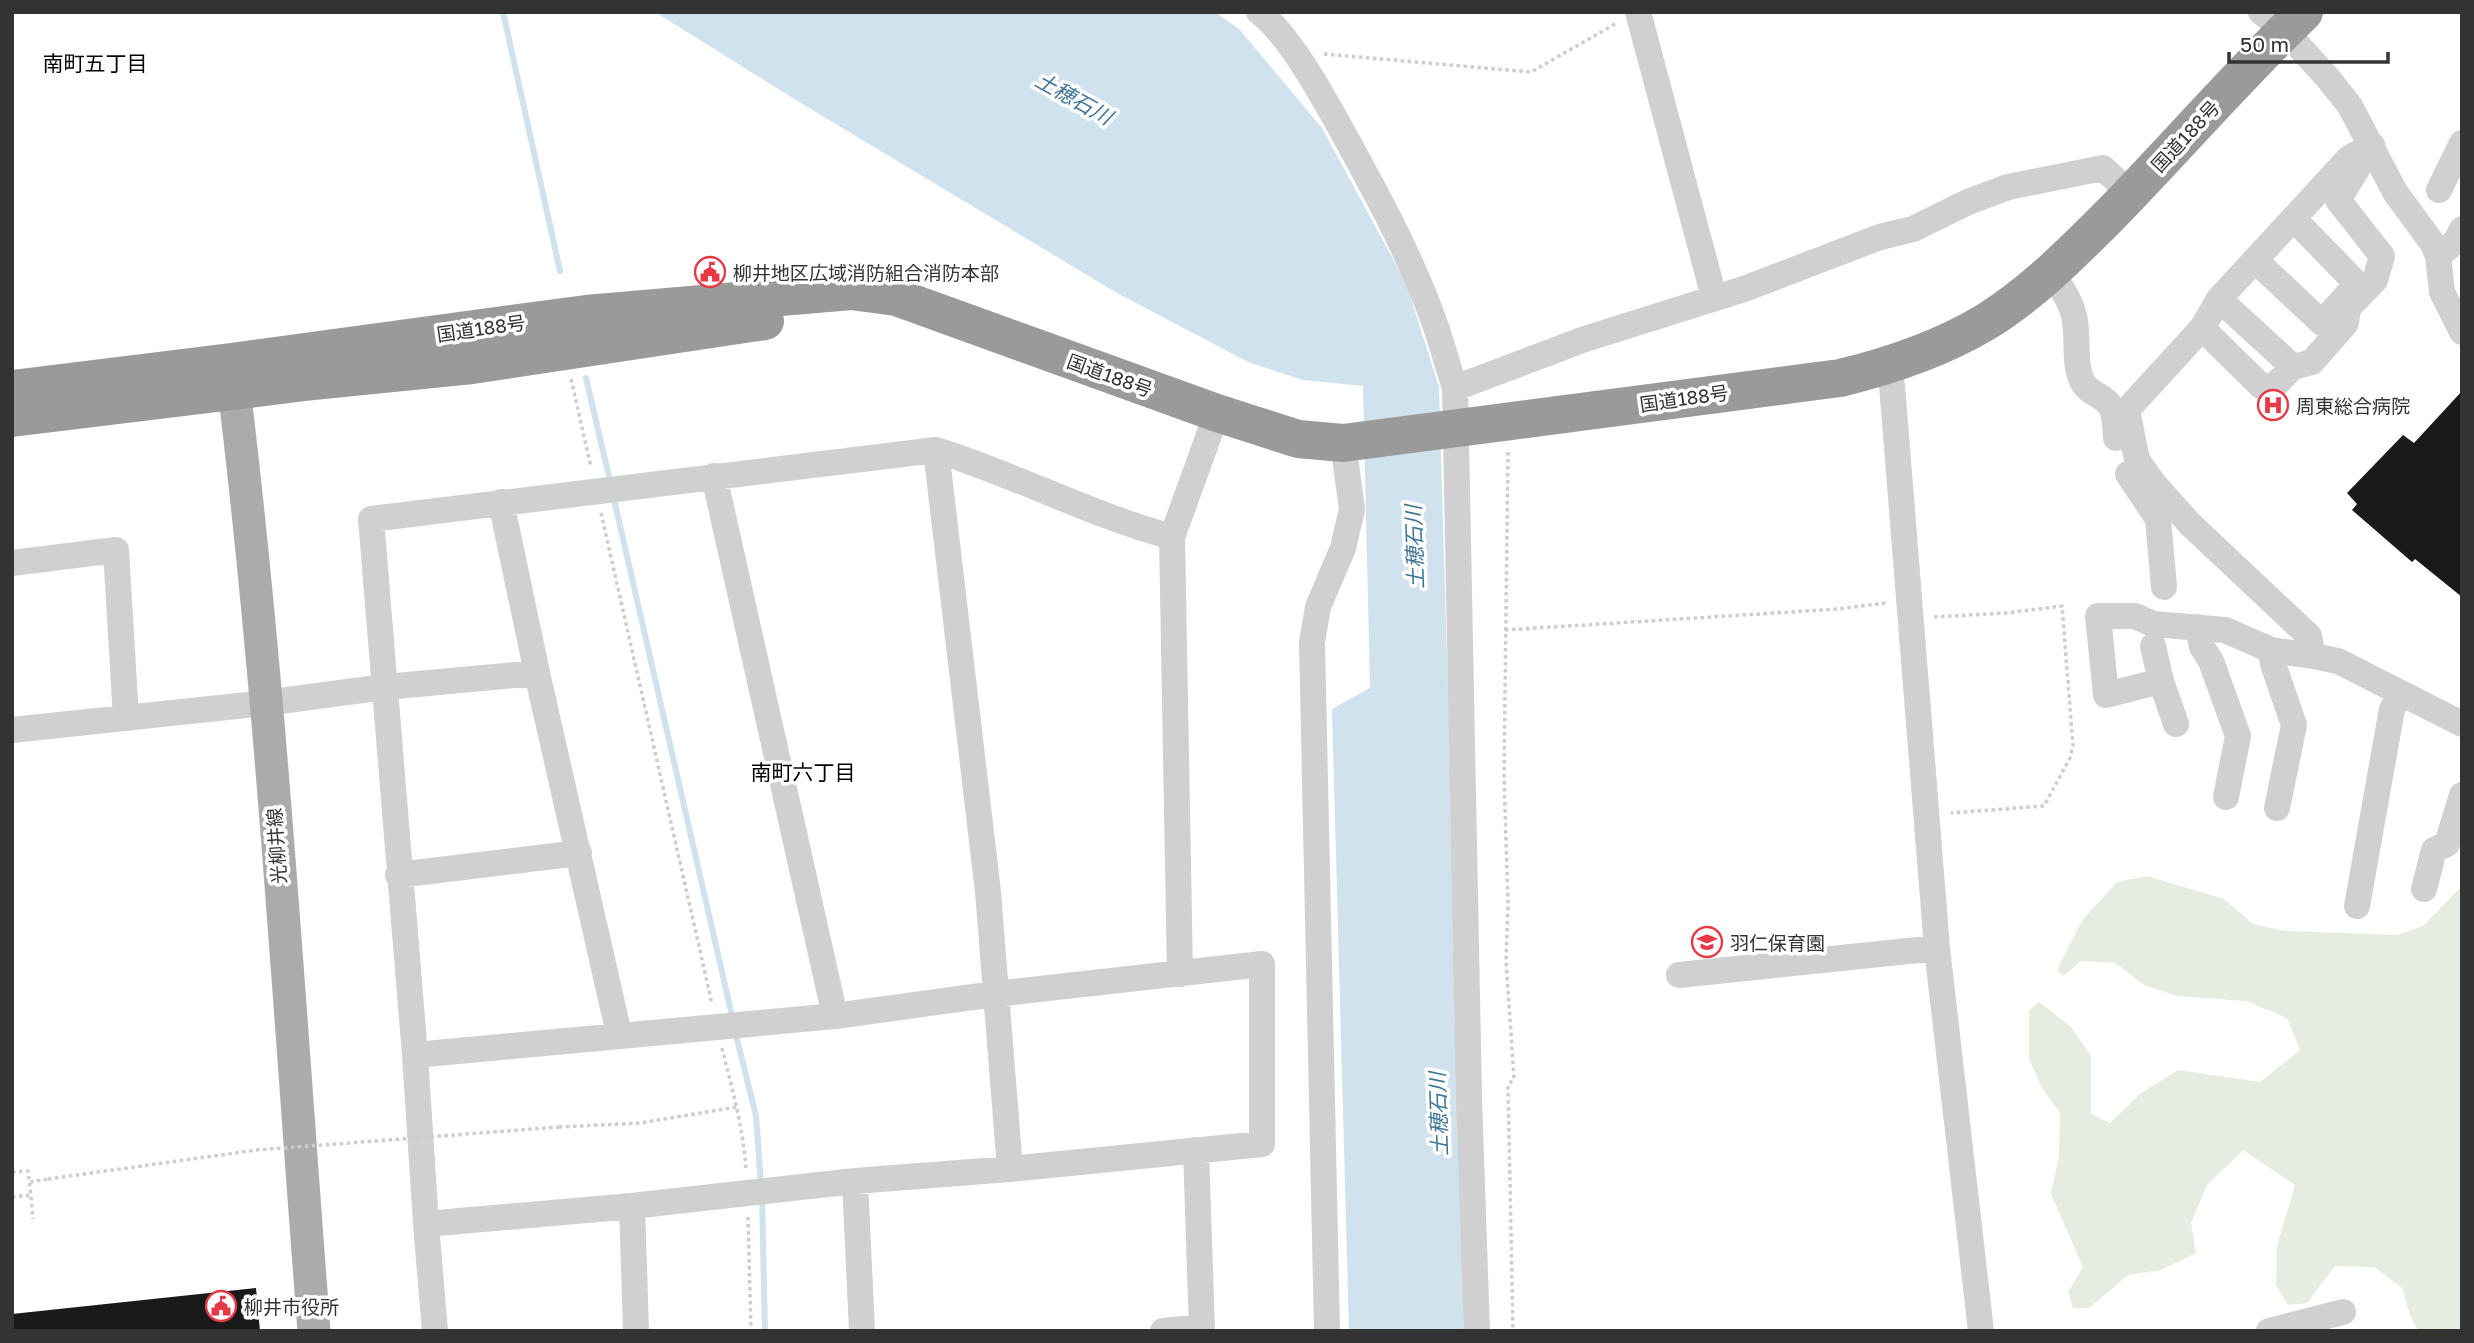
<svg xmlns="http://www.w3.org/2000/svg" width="2474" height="1343" viewBox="0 0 2474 1343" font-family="'Golos Text','Noto Sans JP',sans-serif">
  <rect width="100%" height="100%" fill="#fff"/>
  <path fill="#e6ecdf" d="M 2147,876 L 2224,899 L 2253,924 L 2285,931 L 2398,935 L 2423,926 L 2462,886 L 2462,1331 L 2418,1331 L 2410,1315 L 2402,1288 L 2374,1267 L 2335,1266 L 2307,1303 L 2288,1305 L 2276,1285 L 2277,1246 L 2295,1185 L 2243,1150 L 2207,1185 L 2191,1223 L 2196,1253 L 2161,1270 L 2128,1275 L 2089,1308 L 2073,1308 L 2068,1292 L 2083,1267 L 2051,1194 L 2059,1156 L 2060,1113 L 2042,1088 L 2029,1059 L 2029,1010 L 2039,1002 L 2071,1027 L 2091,1056 L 2091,1114 L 2110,1123 L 2141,1093 L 2178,1070 L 2260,1082 L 2300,1050 L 2287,1018 L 2246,1001 L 2177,996 L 2144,985 L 2115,963 L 2081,961 L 2063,976 L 2057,970 L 2083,919 L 2117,882 Z"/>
  <path fill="#cfe2ee" d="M 655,12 L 1215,12 L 1239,29 L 1322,128 L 1406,283 L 1439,387 L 1467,1331 L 1349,1331 L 1332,709 L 1370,688 L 1363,386 L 1303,380 L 1248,362 L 1117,293 L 809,108 Z"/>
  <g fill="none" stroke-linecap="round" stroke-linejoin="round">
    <path stroke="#cfe2ee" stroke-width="6" d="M 503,12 L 560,271
      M 586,378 L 611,485
      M 613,495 L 733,1020
      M 735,1031 L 756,1116 L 761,1185
      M 762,1196 L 765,1331"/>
  </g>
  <path fill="#1a1a1a" d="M 2462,391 L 2462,597 L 2415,559 L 2412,562 L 2352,510 L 2357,504 L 2347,493 L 2403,435 L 2414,443 Z
    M 256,1288 L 260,1331 L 12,1331 L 12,1314 Z"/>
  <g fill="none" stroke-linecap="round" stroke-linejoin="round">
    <path stroke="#cdcdcd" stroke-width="3.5" stroke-dasharray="3.5 3.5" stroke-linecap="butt" d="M 1324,54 L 1531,72 L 1617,23
      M 571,379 L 591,467
      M 1508,452 L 1504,776 L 1508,904 L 1506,960 L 1514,1079 L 1508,1085 L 1513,1331
      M 601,513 L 712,1004
      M 1934,617 L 2006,613 L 2062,606 L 2073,746 L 2070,758 L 2044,806 L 1951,813
      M 1505,630 L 1838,609 L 1886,603
      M 722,1048 C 732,1089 744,1130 746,1171
      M 559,1127 L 640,1123 L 737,1107
      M 12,1172 L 28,1171 L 31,1195
      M 30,1182 L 48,1179
      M 12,1197 L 31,1195 L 33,1219
      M 748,1217 L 751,1331"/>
    <path stroke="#d0d0d0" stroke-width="26" d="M 1259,12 C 1288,34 1318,88 1336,120 C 1373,187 1411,255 1436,327 C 1443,347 1448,367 1455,388 L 1469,1098 L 1477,1331
      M 1638,12 L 1714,297
      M 2261,12 L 2285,31 L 2327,77 L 2350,106 L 2395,192 L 2433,244 L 2438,256 L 2456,241 L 2462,229
      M 2372,145 L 2338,200 L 2382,256 L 2375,280 L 2348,308 L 2346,323 L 2312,362 L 2293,367 L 2219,299 L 2349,158 Z
      M 2439,190 L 2462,143
      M 2438,256 L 2442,292 L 2462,332
      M 2256,261 L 2322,323 L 2357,284 L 2294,219
      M 2051,272 C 2060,286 2070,299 2074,316 C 2079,336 2073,362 2082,381 C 2087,392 2099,394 2107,402 C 2116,410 2115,427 2116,438
      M 2219,299 L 2202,328 L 2127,410 L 2137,460 L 2154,484 L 2190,524 L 2309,636 L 2313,656 L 2338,661 L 2462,724
      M 2202,328 L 2261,386 L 2274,386 L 2293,367
      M 1885,367 L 1892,385 L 1937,948 L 1981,1331
      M 1455,388 L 1585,339 L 1744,289 L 1880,237 L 1913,229 L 1968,202 L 2008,187 L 2103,168 L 2131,194
      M 936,450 L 988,892 L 1010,1169
      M 2128,474 L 2158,519 L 2164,587
      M 714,476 L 835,1016
      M 501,502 L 537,673 L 619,1034
      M 12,563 L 116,550 L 126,718
      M 2198,627 L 2202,647 L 2211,661 L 2238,736 L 2226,797
      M 2153,646 L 2161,681 L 2176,724
      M 2271,650 L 2273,664 L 2294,725 L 2277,808
      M 2161,681 L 2106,695 L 2098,616 L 2135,616 L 2153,624 L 2225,630 L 2271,650 L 2313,656
      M 12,730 L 265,703 L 385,687 L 537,673
      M 398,875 L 579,853
      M 2424,889 L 2434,850 L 2447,844 L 2462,795
      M 2357,906 L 2392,709 L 2401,693
      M 1180,974 L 1172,537 L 1217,413
      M 1679,975 L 1937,948
      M 415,1055 L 426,1224
      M 1196,1150 L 1202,1331
      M 855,1181 L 862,1331
      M 632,1206 L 636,1331
      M 435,1331 L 426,1224 L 632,1206 L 855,1181 L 1010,1169 L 1262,1144 L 1262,964 L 995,994 L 835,1016 L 415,1055 L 371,519 L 936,450 C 1016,475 1091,515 1172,537
      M 1163,1331 L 1202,1327
      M 1327,1331 L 1312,642 L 1318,607 L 1343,548 L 1352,509 L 1343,443
      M 2269,1331 L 2343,1312"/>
    <path stroke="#ababab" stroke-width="33" d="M 231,364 C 271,685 289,1008 314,1331"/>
    <path stroke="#9a9a9a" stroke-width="38" d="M 12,389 L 231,362 L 586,314 L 851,291 L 896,297 L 1217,413 L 1298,439 L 1343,443 L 1840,378 C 1890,366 1940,349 1984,323 C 2033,293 2073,252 2113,212 C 2177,146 2238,76 2304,12
      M 12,418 L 305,382 L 472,365 L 765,321"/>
    <path stroke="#cdcdcd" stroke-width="3.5" stroke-dasharray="3.5 3.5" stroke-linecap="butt" d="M 48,1179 L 257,1150 L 559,1127"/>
  </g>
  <defs>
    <g id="civic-ring" transform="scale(1.575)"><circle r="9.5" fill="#fff" stroke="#e63946" stroke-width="1.5"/><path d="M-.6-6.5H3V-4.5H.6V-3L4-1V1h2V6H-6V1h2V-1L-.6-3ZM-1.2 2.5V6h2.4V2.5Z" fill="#e63946"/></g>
    <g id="hospital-ring" transform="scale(1.575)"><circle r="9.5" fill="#fff" stroke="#e63946" stroke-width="1.5"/><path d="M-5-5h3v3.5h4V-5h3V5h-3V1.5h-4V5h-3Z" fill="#e63946"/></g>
    <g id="school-ring" transform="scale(1.575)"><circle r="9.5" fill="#fff" stroke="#e63946" stroke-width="1.5"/><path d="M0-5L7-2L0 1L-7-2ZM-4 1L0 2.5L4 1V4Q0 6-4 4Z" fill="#e63946"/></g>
  </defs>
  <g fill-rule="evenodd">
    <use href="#civic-ring" x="710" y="272"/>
    <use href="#hospital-ring" x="2273" y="405"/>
    <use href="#school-ring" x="1707" y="942"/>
    <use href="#civic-ring" x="221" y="1306"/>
  </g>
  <g text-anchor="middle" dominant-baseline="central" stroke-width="7" stroke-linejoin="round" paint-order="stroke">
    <g font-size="19" fill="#333" stroke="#fff">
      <text transform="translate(2185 136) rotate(-47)">国道188号</text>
      <text transform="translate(481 328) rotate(-8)">国道188号</text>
      <text transform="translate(1110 375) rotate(20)">国道188号</text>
      <text transform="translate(1684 398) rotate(-8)">国道188号</text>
      <text transform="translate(276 846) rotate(-94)">光柳井線</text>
    </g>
    <g font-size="19" fill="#333" stroke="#fff" text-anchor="start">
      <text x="733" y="272">柳井地区広域消防組合消防本部</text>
      <text x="2296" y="405">周東総合病院</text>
      <text x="1730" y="942">羽仁保育園</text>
      <text x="244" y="1306">柳井市役所</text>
    </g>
    <g font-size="21" fill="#000" stroke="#fff">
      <text x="95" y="63">南町五丁目</text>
      <text x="803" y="772">南町六丁目</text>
    </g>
    <g font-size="21" font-style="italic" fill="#3f7597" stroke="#fff">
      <text transform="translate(1074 98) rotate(29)">土穂石川</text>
      <text transform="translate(1414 547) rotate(-92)">土穂石川</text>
      <text transform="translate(1438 1114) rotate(-92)">土穂石川</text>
    </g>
  </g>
  <rect width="2474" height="1343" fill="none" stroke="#333333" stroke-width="28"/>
  <path d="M2229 52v10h159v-10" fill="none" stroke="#333333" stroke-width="3.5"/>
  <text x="2240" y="52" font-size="21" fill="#333333" stroke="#ffffff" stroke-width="5" paint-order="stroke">50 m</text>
</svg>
